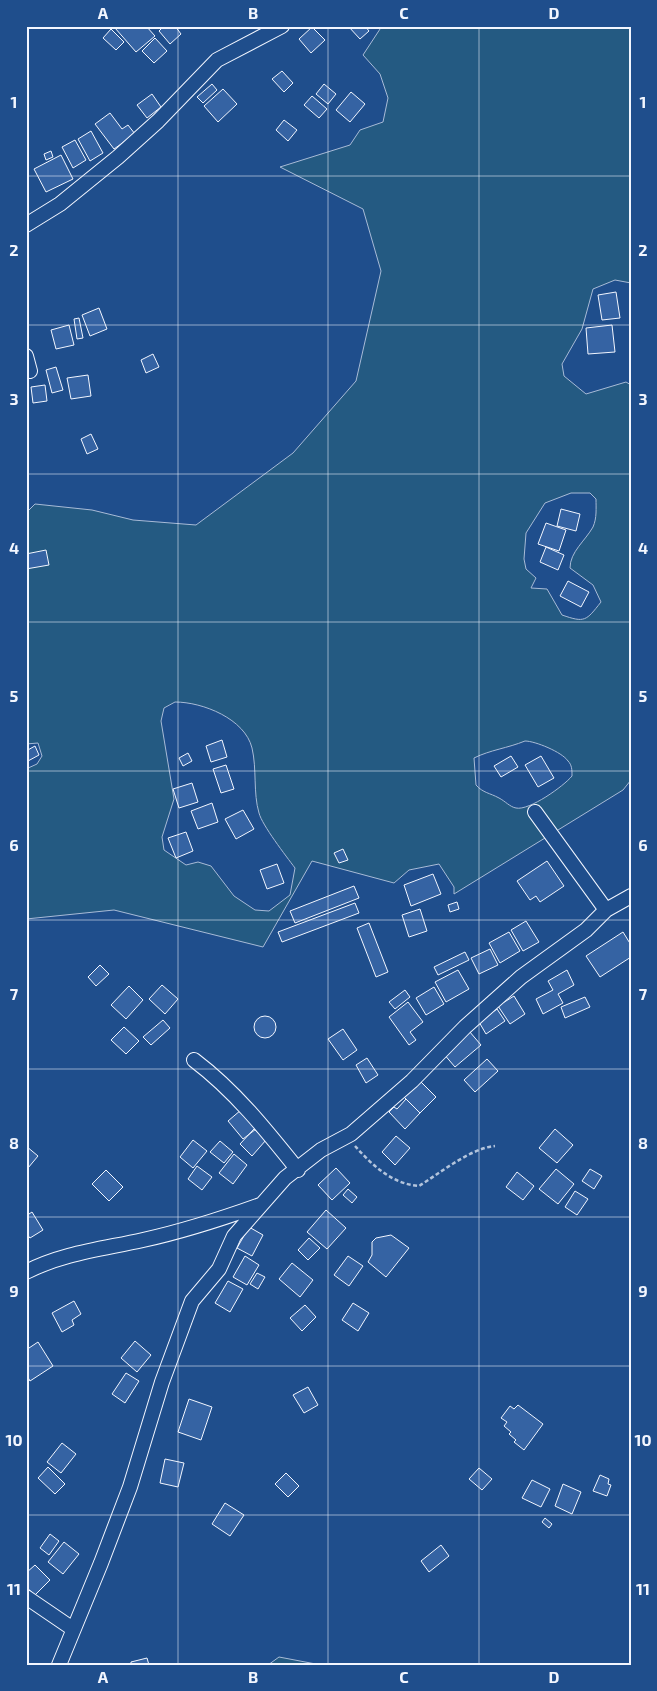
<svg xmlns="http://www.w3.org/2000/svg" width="657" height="1691" viewBox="0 0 657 1691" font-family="'Exo 2',sans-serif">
  <rect width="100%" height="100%" fill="#1f4e8c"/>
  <path fill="#245a82" stroke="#a8bbd7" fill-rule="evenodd" d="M 382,26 L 631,26 L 631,283 L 615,280 L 593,289 L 582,329 L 562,364 L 564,376 L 586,394 L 626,382 L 631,385 L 631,780 L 623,790 L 454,894 L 454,887 L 439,864 L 409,870 L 394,883 L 312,861 L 263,947 L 114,910 L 26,919 L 26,769 L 37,764 L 42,756 L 38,743 L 26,744 L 26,513 L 35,504 L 92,510 L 133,520 L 196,525 L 293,453 L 356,381 L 381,271 L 363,209 L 280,167 L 350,145 L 360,130 L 383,122 L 388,98 L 380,74 L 363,55 ZM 571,493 L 590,493 L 596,499 C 596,508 597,518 593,527 C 585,541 570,552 570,568 L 593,585 L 601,602 C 586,621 585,623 562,615 L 547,589 L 531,588 L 536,578 L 526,569 L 524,559 L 526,533 L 545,503 ZM 175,702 C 203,702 245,719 252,748 C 257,769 253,793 259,813 C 262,825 286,856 295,868 L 290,895 L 269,911 L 255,910 L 234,896 L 211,866 L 198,862 L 186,865 L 164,850 L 162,837 L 174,799 L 161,721 L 164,708 ZM 525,741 C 535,741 562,752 568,761 C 572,765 572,770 572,776 C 564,786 529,811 516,808 C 510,807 505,801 499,798 C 490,793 483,793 476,785 L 474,758 C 490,750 508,748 525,741 Z
    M 279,1657 L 321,1665 L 268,1665 Z"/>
  <path fill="#3563a3" stroke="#f2f6ff" d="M 117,26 L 146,26 L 155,36 L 136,52 L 115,28 Z
    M 164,26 L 175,26 L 181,34 L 170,44 L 159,31 Z
    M 348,26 L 365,26 L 369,31 L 360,39 Z
    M 312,27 L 325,40 L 311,53 L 299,39 Z
    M 111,29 L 124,42 L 116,50 L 103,38 Z
    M 155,38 L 167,51 L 154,63 L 142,51 Z
    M 282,71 L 293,83 L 284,92 L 272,79 Z
    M 212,84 L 217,90 L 203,103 L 197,97 Z
    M 324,84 L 336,94 L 328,104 L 316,94 Z
    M 223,89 L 237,104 L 218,122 L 204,106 Z
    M 351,92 L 365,104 L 350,122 L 336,110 Z
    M 152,94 L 161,107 L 147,118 L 137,105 Z
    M 312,96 L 327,109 L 319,118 L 304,105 Z
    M 110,113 L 122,129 L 128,125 L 135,134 L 114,149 L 95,124 Z
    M 284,120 L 297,130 L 288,141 L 276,130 Z
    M 91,131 L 103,153 L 90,161 L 78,139 Z
    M 75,140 L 86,160 L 73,168 L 62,147 Z
    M 51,151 L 53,157 L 46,160 L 44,154 Z
    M 61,155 L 73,179 L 46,192 L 34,169 Z
    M 616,292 L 620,318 L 602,320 L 598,295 Z
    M 99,308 L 107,329 L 90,336 L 82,315 Z
    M 79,318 L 83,338 L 77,339 L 74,319 Z
    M 69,325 L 74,345 L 56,349 L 51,330 Z
    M 612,325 L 615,352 L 588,354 L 586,328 Z
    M 153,354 L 159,367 L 146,373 L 141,360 Z
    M 56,367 L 63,390 L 52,393 L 46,370 Z
    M 88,375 L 91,396 L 71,399 L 67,378 Z
    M 45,385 L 47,401 L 33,403 L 31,387 Z
    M 91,434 L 98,449 L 87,454 L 81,439 Z
    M 561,509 L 580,514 L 576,531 L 557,526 Z
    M 546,523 L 566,530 L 559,551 L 538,544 Z
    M 546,547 L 564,555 L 558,570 L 540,562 Z
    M 46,550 L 49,565 L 26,569 L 26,554 Z
    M 568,581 L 589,592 L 581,607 L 560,596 Z
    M 222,740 L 227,757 L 211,762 L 206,746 Z
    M 35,746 L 39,755 L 28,761 L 26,751 Z
    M 188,753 L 192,761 L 183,766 L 179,758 Z
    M 511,756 L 518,767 L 501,777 L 494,766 Z
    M 541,756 L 554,778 L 538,787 L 525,765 Z
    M 226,765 L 234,789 L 221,793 L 213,769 Z
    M 192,783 L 198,802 L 179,808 L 173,789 Z
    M 212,803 L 218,822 L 198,829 L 191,811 Z
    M 243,810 L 254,829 L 236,839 L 225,819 Z
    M 186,832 L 193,851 L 176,858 L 168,838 Z
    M 343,849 L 348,860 L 339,863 L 334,853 Z
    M 547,861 L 564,886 L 540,902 L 536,896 L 530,900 L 517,881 Z
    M 277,864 L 284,883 L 267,889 L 260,870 Z
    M 433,874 L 441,894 L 411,906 L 404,885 Z
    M 354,886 L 359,898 L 295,923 L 290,911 Z
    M 457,902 L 459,909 L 450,912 L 448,905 Z
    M 355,903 L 359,913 L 282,942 L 278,932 Z
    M 420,909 L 427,931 L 409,937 L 402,915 Z
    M 526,921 L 539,942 L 523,951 L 511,930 Z
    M 369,923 L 388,972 L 376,977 L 357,928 Z
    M 509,932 L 520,951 L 500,963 L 489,943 Z
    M 623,932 L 631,945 L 631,957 L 600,977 L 586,956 Z
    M 490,949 L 498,965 L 479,974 L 471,958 Z
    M 465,952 L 469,960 L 438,975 L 434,967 Z
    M 100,965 L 109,974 L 96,986 L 88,977 Z
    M 458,970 L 469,989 L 446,1002 L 435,982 Z
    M 567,970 L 574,985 L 558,994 L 563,1003 L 543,1014 L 536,999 L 553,990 L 548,981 Z
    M 162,985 L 178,999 L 165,1014 L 149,999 Z
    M 129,986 L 143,1000 L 126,1019 L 111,1005 Z
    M 434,987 L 444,1004 L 426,1015 L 416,998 Z
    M 405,990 L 410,997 L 395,1009 L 389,1002 Z
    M 514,996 L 525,1014 L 510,1024 L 498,1006 Z
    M 585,997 L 590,1007 L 565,1018 L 561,1007 Z
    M 408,1002 L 423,1022 L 410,1032 L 416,1040 L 409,1045 L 389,1017 Z
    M 497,1009 L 505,1021 L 486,1034 L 479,1022 Z
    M254 1027a11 11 0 1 1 22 0a11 11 0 1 1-22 0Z
    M 163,1020 L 170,1028 L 151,1045 L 143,1037 Z
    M 124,1027 L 139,1041 L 126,1054 L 111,1040 Z
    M 343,1029 L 357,1050 L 343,1060 L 328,1039 Z
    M 469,1031 L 481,1045 L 455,1067 L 443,1053 Z
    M 367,1058 L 378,1075 L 366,1083 L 356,1065 Z
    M 487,1059 L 498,1071 L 475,1092 L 464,1080 Z
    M 420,1081 L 436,1097 L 420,1113 L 404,1097 Z
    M 406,1099 L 420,1113 L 405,1129 L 389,1112 L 394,1107 L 397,1109 Z
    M 241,1110 L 256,1129 L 243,1139 L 228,1121 Z
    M 254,1129 L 266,1140 L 252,1156 L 240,1144 Z
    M 555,1129 L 573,1145 L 557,1163 L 539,1148 Z
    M 396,1136 L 410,1148 L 395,1165 L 382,1152 Z
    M 193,1140 L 207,1151 L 193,1168 L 180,1157 Z
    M 220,1141 L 233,1152 L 224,1163 L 210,1152 Z
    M 26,1146 L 38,1156 L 28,1168 L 26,1167 Z
    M 234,1154 L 247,1165 L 233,1184 L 219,1173 Z
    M 197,1166 L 212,1177 L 202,1190 L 188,1179 Z
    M 336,1168 L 350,1183 L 332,1200 L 318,1185 Z
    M 556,1169 L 574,1184 L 558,1204 L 539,1189 Z
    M 590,1169 L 602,1176 L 594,1189 L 582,1181 Z
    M 106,1170 L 123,1187 L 109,1201 L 92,1184 Z
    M 517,1172 L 534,1186 L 523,1200 L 506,1187 Z
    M 348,1189 L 357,1197 L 352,1203 L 343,1195 Z
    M 575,1191 L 588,1199 L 577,1215 L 565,1207 Z
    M 326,1210 L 346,1228 L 327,1249 L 307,1232 Z
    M 32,1212 L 43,1230 L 30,1238 L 26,1233 L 26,1216 Z
    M 249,1227 L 263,1235 L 252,1256 L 237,1248 Z
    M 391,1235 L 409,1248 L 386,1277 L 368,1262 L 372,1255 L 372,1242 L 376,1238 Z
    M 309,1238 L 320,1248 L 308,1260 L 298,1250 Z
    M 245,1256 L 259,1265 L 247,1285 L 233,1277 Z
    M 348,1256 L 363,1266 L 349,1286 L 334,1275 Z
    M 292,1263 L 313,1280 L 300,1297 L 279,1279 Z
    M 257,1273 L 265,1277 L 258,1289 L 250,1284 Z
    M 228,1281 L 243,1289 L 230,1312 L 215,1303 Z
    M 74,1301 L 81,1314 L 72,1320 L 74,1325 L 62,1332 L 52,1313 Z
    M 353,1303 L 369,1313 L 358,1331 L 342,1320 Z
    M 305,1305 L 316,1317 L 302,1331 L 290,1318 Z
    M 135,1341 L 151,1355 L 137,1372 L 121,1358 Z
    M 38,1342 L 53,1366 L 30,1381 L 26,1374 L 26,1350 Z
    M 126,1373 L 139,1381 L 125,1403 L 112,1394 Z
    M 308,1387 L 318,1405 L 304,1413 L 293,1395 Z
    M 189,1399 L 212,1407 L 201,1440 L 178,1432 Z
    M 518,1405 L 543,1424 L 524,1450 L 514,1442 L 516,1440 L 509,1434 L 511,1432 L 504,1426 L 507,1422 L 501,1418 L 510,1406 L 514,1409 Z
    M 62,1443 L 76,1454 L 61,1473 L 47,1462 Z
    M 165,1459 L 184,1463 L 178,1487 L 160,1483 Z
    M 48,1467 L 65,1484 L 55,1494 L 38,1478 Z
    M 479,1468 L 492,1479 L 482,1490 L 469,1479 Z
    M 286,1473 L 299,1486 L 288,1497 L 275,1484 Z
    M 600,1475 L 609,1479 L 608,1484 L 611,1485 L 607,1496 L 593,1491 Z
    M 532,1480 L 550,1489 L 541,1507 L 522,1498 Z
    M 563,1484 L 581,1492 L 572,1514 L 555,1506 Z
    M 225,1503 L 244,1515 L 230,1536 L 212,1524 Z
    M 545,1518 L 552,1524 L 549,1528 L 542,1522 Z
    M 50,1534 L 59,1541 L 49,1555 L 40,1548 Z
    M 64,1542 L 79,1554 L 63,1574 L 48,1562 Z
    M 441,1545 L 449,1556 L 429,1572 L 421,1561 Z
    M 35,1565 L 50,1580 L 35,1595 L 26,1587 L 26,1573 Z
    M 147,1658 L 149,1665 L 131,1665 L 131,1662 Z"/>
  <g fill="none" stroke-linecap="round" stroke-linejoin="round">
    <g stroke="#f2f6ff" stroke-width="16">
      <path id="minor" d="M 26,225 L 60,204 L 118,157 L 158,121 L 217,60 L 282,26
        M 26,356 L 30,371
        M 535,812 L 606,910
        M 194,1060 C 235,1091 266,1130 298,1170
        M 26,1272 C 63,1253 103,1249 143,1240 C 184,1231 221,1219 260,1205
        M 26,1597 L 73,1629
        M 59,1665 L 101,1563 L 130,1487 L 162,1382 L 192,1301 L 219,1269 L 234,1236 L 285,1178 L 321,1150 L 351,1134 L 412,1081 L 465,1027 L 521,977 L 586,930 L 606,910 L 631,896"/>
    </g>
    <path stroke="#b3c4dc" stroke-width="2.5" stroke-dasharray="4 2.5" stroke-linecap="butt" d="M 355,1146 C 372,1165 392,1184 419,1186 C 440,1173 471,1148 495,1146"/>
    <use href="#minor" stroke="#1f4e8c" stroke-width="14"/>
  </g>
  <path fill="none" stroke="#f2f6ff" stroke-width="1" stroke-opacity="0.55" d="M 178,26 L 178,1665M 328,26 L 328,1665M 479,26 L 479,1665M 26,176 L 631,176M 26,325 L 631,325M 26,474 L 631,474M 26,622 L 631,622M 26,771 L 631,771M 26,920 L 631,920M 26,1069 L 631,1069M 26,1217 L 631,1217M 26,1366 L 631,1366M 26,1515 L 631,1515"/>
  <rect width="657" height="1691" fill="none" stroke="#1f4e8c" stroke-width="55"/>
  <rect x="28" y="28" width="602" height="1636" fill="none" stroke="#f2f6ff" stroke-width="2"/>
  <g font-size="16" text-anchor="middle" font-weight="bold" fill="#f2f6ff">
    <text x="103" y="19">A</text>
    <text x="253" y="19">B</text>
    <text x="404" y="19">C</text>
    <text x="554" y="19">D</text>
    <text x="14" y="108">1</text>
    <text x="643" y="108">1</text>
    <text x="14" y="256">2</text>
    <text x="643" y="256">2</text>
    <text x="14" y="405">3</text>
    <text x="643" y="405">3</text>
    <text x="14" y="554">4</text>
    <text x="643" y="554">4</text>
    <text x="14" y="702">5</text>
    <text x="643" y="702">5</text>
    <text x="14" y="851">6</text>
    <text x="643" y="851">6</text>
    <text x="14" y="1000">7</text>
    <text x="643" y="1000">7</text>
    <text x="14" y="1149">8</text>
    <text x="643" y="1149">8</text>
    <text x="14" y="1297">9</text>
    <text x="643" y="1297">9</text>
    <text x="14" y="1446">10</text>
    <text x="643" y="1446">10</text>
    <text x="14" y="1595">11</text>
    <text x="643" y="1595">11</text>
    <text x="103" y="1683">A</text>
    <text x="253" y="1683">B</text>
    <text x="404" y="1683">C</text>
    <text x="554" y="1683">D</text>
  </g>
</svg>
